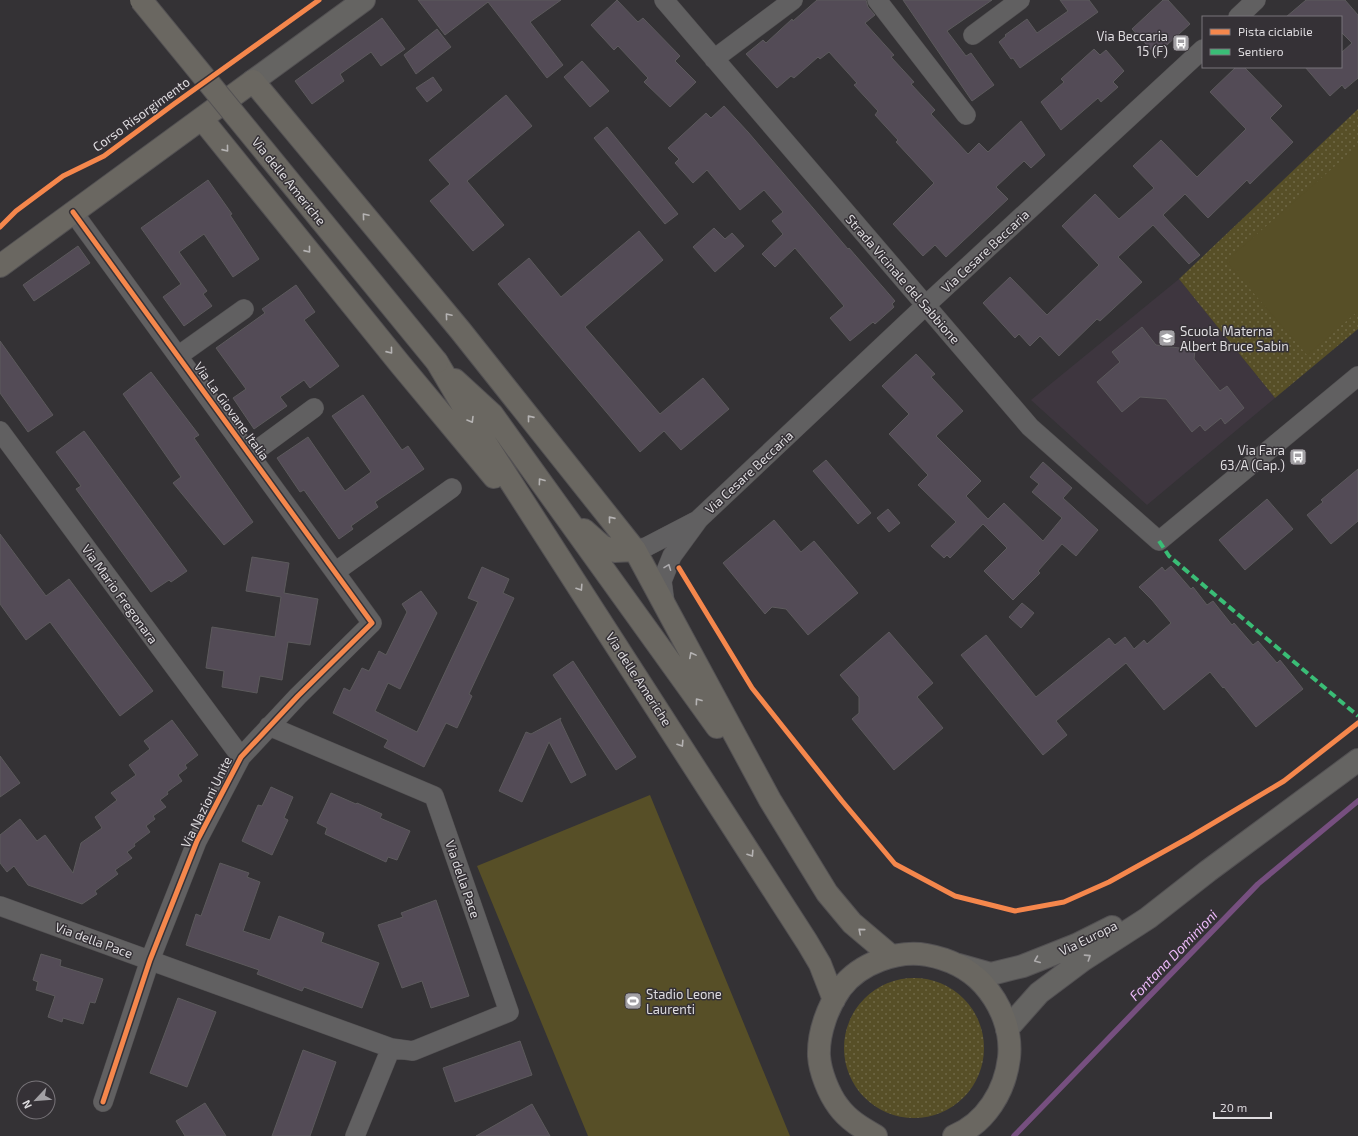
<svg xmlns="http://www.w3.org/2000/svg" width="1358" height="1136" viewBox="0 0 1358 1136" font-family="'Exo 2',sans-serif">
  <defs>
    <pattern id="grass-dots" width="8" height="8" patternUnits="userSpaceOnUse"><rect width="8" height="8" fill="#574f27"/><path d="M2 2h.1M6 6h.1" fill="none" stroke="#6f6846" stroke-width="1.8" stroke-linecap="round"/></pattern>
  </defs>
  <rect width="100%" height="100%" fill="#343235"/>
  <path fill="#3e363f" d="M 1179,279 L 1275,398 L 1147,505 L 1031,400 Z"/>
  <path fill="url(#grass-dots)" d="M 1358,109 L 1358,329 L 1275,398 L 1179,279 Z
    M844 1048a70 70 0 1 1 140 0a70 70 0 1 1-140 0Z"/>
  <path fill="#574f27" d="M 1358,146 L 1358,311 L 1307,355 L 1226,261 Z
    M 650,795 L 790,1136 L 588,1136 L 477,866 Z"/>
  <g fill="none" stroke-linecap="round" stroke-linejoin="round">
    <path stroke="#764f7f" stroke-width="5.5" d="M 1014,1136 L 1258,884 L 1358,801"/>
  </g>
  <path fill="#534b56" stroke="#5c5a5c" d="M 418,0 L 561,0 L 530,22 L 563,65 L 547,78 L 488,2 L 445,35 Z
    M 617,0 L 638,22 L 643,18 L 680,56 L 675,61 L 696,82 L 670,107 L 644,82 L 648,78 L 618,46 L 614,50 L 591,25 Z
    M 817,0 L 866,0 L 868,7 L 875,15 L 865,23 L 894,55 L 891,57 L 914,82 L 911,84 L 935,110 L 931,114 L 968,154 L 979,143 L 988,152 L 1021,121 L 1045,155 L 1031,168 L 1024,161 L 996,187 L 1008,199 L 946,257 L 935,245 L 923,256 L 893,224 L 934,183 L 896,142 L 898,140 L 875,115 L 878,111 L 854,85 L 857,83 L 829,52 L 820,59 L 818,57 L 794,78 L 791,76 L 777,88 L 746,54 L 763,40 L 766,43 L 792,19 L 793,21 Z
    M 903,0 L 992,0 L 947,31 L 966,56 L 971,53 L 994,85 L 972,101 Z
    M 1060,0 L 1089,0 L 1098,12 L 1020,68 L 1013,58 L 1011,59 L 999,42 L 1006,36 L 1005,35 L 1027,19 L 1037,33 L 1068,11 Z
    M 1163,0 L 1168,0 L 1190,24 L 1156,55 L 1132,29 Z
    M 1306,0 L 1345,0 L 1358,15 L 1358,78 L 1345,89 L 1342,85 L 1330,96 L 1305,67 L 1341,67 L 1341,53 L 1352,43 L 1341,32 L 1341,17 L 1286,17 Z
    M 382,18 L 405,49 L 381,66 L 371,52 L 340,74 L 344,81 L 312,104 L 295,81 Z
    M 437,29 L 451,47 L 416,74 L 404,55 Z
    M 1094,49 L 1100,55 L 1106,50 L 1124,71 L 1113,82 L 1118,87 L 1101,102 L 1098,98 L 1061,130 L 1041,102 L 1064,82 L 1061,79 Z
    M 582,61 L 609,91 L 590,107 L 564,77 Z
    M 1236,67 L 1244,67 L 1282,106 L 1270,118 L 1293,142 L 1250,184 L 1247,180 L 1208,218 L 1185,194 L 1163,215 L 1200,255 L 1189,264 L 1153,225 L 1118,257 L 1142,282 L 1100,321 L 1097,319 L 1059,356 L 1040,336 L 1030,346 L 1019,334 L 1015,338 L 983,303 L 1010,277 L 1047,315 L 1099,265 L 1062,226 L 1095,194 L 1119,219 L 1154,188 L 1133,166 L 1161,140 L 1197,177 L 1246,129 L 1210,92 Z
    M 433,77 L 442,90 L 427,102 L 416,88 Z
    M 506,95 L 532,126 L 467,181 L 504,225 L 473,251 L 430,201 L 450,184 L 429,160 Z
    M 724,106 L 748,132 L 848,249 L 849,248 L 895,301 L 892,304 L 894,307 L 875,324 L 873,322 L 850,341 L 830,318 L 844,306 L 795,248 L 775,267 L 762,254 L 783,234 L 772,221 L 783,212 L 764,190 L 740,210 L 707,170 L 693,183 L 675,163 L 679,159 L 668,148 L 706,113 L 711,118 Z
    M 607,127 L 678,214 L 665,224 L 594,138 Z
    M 208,180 L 232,214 L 230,215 L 259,259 L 233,277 L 204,234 L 179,252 L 207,291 L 203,294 L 212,306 L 184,326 L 163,297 L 181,284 L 141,228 Z
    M 714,228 L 725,239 L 732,233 L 744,246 L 715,272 L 693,247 Z
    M 639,231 L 663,260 L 585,327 L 660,414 L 703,378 L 729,409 L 681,450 L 664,431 L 640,452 L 498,284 L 529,258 L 561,297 Z
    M 78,246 L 90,263 L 34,301 L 23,285 Z
    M 296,285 L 315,312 L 304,320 L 339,366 L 310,388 L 304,380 L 280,397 L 287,406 L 254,429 L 233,398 L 246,389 L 216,348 L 265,313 L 262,309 Z
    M 1142,327 L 1156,345 L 1195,350 L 1194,359 L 1220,391 L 1227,386 L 1244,408 L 1225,424 L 1221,418 L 1205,431 L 1200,425 L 1192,432 L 1166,399 L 1140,397 L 1122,412 L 1097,382 L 1120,362 L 1112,352 Z
    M 0,341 L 53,415 L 28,432 L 0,393 Z
    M 916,354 L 935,374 L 931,377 L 963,411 L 936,436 L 981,481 L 966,496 L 988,519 L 1004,503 L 1043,541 L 1062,518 L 1032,492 L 1039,484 L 1030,477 L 1043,462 L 1072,488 L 1063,498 L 1098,530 L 1076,556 L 1062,544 L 1038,571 L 1040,573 L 1013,600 L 984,571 L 1007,548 L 983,524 L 950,558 L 947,555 L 944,558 L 931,546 L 956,522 L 918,485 L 928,475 L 889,434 L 909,414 L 882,386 Z
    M 151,372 L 199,435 L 194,438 L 253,522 L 224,545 L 173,483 L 181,477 L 123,394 Z
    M 363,395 L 402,450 L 408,446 L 424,469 L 375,502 L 378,507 L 351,526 L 353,529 L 339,539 L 304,490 L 300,492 L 277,458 L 308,437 L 345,491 L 371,472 L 332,416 Z
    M 84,431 L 187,571 L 171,582 L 169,580 L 151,592 L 76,489 L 81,486 L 56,452 Z
    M 826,460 L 871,513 L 858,524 L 813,471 Z
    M 1358,469 L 1358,521 L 1331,544 L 1307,515 L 1323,502 L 1321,500 Z
    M 1267,499 L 1293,529 L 1245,570 L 1219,540 Z
    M 888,509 L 900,523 L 889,532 L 877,518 Z
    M 774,520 L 801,552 L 814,541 L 858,593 L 808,635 L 786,609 L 772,607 L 765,614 L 723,563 Z
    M 0,534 L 46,596 L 69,579 L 153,691 L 120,716 L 50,622 L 26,640 L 0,604 Z
    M 252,557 L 289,563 L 284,593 L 318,599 L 310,645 L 288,642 L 282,680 L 260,676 L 257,693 L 222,687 L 224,671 L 206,668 L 212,627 L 275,637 L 281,597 L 246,591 Z
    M 1171,566 L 1191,589 L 1193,587 L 1207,605 L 1213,601 L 1232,625 L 1234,623 L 1253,645 L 1258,641 L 1277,663 L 1280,660 L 1303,689 L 1256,727 L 1224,687 L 1223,688 L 1210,672 L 1164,710 L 1126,663 L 1056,721 L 1067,735 L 1043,755 L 961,655 L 986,635 L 1036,697 L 1109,638 L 1115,645 L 1125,637 L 1134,649 L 1144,640 L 1147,644 L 1171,623 L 1152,600 L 1139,587 L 1162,567 L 1165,571 Z
    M 482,567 L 509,579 L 503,593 L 514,598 L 469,694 L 472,696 L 457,728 L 446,723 L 424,767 L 384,747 L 388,740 L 333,713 L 344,688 L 350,691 L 362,668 L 369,671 L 379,651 L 386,655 L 407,612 L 402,604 L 421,591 L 437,613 L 400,689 L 388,683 L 375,711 L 417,732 L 478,602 L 468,598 Z
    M 1022,603 L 1034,613 L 1021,628 L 1009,617 Z
    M 889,632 L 933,683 L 917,697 L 943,728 L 894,770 L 852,719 L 859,713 L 859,697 L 840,675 Z
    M 573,661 L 636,757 L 616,770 L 553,675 Z
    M 561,718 L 560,720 L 586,775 L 571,783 L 549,742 L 522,802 L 499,791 L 526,732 L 531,734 Z
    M 172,720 L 198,755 L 185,765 L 187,768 L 178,775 L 182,781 L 167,792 L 168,794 L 160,800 L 166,807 L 153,816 L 155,819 L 146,826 L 150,832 L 134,844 L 135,846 L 127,852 L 132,858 L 115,870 L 118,874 L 95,891 L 97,894 L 82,904 L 28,885 L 14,866 L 7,872 L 0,863 L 0,835 L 20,819 L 37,841 L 45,835 L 73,873 L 81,843 L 102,828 L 95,817 L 117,800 L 111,793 L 136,775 L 129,765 L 150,749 L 144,741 Z
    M 0,756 L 20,783 L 0,797 Z
    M 271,787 L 293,797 L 284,818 L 288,820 L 272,855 L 242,841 L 258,805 L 262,806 Z
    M 331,793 L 356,804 L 357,803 L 382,814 L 380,818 L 410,831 L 397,860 L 388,857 L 386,862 L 325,834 L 327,828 L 317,823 Z
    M 220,863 L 249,873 L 247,877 L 260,882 L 243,931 L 270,940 L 279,916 L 324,933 L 321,942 L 379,963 L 362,1008 L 304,987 L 302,991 L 257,974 L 259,970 L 186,945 L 196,914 L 201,916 Z
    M 436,900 L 469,996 L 431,1008 L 422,981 L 402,988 L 378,925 L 403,917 L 401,913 Z
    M 41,954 L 61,960 L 60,966 L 103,979 L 95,1003 L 90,1002 L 83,1024 L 63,1018 L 62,1022 L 48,1017 L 55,996 L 36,990 L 38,982 L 33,980 Z
    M 178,998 L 216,1012 L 187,1087 L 150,1073 Z
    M 520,1041 L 532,1075 L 455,1102 L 443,1068 Z
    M 303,1050 L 336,1062 L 310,1136 L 272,1136 Z
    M 205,1103 L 226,1136 L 185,1136 L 176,1121 Z
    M 532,1104 L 550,1136 L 476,1136 Z"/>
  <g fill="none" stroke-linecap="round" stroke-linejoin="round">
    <g stroke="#535153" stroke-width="20">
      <path id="minor" d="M 664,0 L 1030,427 L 1159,541 L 1358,376
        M 877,0 L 966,115
        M 1238,17 L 1256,0
        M 973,35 L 1020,0
        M 714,59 L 793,0
        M 73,212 L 372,623 L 298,696 L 241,757 L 197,841 L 150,960 L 103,1102
        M 178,356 L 244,309
        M 0,431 L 241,757
        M 250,455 L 314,408
        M 635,550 L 646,547 L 696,521
        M 335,572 L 452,488
        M 665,604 L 662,581 L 672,556 L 699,519 L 926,305 L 1203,49
        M 0,906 L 391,1048 L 413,1051 L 509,1012 L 434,796 L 269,726
        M 355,1136 L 391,1048"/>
    </g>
    <g stroke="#535153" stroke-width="24">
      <path id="secondary" d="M 253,81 L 364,0
        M 959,965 L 991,974 L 1023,966 L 1076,945 L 1112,927
        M 1007,1029 L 1039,993 L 1083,960 L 1148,918 L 1208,871 L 1358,760"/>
    </g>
    <g stroke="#535153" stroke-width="24">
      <path id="primary" d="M 202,119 L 400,364 L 494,477
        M 0,266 L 253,81 L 460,330 L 635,550 L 770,800 L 827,893 L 852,923 L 891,956
        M 437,362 L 476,428 L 807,942 L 820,964 L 834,1000
        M 455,380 L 492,414 L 717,727
        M 584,530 L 602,546 L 615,551 L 635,550
        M 876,1136 C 862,1128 848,1120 838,1106 C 829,1094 820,1072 819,1056 C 818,1033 828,1006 841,988 C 860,963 897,950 927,955 C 949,959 968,968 983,984 C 1001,1004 1012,1031 1009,1058 C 1005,1091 986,1123 954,1136"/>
    </g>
    <use href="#minor" stroke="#616061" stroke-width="19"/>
    <use href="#secondary" stroke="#656462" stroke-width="22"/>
    <use href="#primary" stroke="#6a6761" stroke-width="22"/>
    <g stroke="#535153" stroke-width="24" stroke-linecap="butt">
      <path id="primary-bridge" d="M 141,0 L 437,362"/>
    </g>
    <use href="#primary-bridge" stroke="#6a6761" stroke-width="22"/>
    <path stroke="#3abd76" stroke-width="4" stroke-dasharray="8 4" stroke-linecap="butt" d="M 1159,541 L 1169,556 L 1358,716"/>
    <g stroke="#353136" stroke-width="8">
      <path id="cycleway" d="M 73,212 L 372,623 L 298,696 L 241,757 L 197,841 L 150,960 L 103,1102
        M 0,227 L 16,211 L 63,176 L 104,156 L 174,104 L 319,0
        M 679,568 L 752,688 L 842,801 L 895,864 L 955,896 L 1015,911 L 1064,902 L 1109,882 L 1190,837 L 1284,781 L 1358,723"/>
    </g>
    <use href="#cycleway" stroke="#f5874c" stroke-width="5"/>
  </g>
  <defs><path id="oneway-chevron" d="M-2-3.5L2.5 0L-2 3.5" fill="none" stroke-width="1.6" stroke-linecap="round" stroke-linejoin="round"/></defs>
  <g stroke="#b5b3b3">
    <use href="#oneway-chevron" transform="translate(226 149) rotate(51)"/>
    <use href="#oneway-chevron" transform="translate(365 216) rotate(-130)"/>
    <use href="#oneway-chevron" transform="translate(308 250) rotate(51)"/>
    <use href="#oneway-chevron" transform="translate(448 316) rotate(-130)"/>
    <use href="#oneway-chevron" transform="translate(390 351) rotate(51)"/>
    <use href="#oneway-chevron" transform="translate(530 418) rotate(-129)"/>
    <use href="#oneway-chevron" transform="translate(471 420) rotate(59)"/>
    <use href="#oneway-chevron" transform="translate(541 481) rotate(-126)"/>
    <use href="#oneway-chevron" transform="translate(611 519) rotate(-129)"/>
    <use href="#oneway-chevron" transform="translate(580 588) rotate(57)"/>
    <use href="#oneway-chevron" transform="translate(692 655) rotate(-118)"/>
    <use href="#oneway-chevron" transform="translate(698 701) rotate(-126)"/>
    <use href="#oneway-chevron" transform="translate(681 744) rotate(57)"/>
    <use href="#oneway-chevron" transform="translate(751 854) rotate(57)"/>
    <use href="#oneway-chevron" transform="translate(861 931) rotate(-139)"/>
  </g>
  <use stroke="#acaaad" href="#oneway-chevron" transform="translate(668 567) rotate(-69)"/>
  <g stroke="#aeacad">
    <use href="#oneway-chevron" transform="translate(1088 957) rotate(-33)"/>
    <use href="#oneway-chevron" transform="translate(1037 960) rotate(158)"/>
  </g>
  <defs>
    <g id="bus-square" transform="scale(0.9)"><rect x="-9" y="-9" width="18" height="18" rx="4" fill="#a2a0a4" stroke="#353136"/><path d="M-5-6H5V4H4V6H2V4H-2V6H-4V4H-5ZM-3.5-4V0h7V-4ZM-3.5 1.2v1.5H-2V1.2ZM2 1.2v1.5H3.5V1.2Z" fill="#fff"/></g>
    <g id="school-square" transform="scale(0.9)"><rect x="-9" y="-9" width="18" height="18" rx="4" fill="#a2a0a4" stroke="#353136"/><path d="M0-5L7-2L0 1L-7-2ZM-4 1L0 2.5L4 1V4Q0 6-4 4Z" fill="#fff"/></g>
    <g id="stadium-square" transform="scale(0.9)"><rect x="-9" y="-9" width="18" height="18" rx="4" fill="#a2a0a4" stroke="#353136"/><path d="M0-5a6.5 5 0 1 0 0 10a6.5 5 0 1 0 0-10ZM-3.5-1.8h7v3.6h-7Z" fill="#fff"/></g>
  </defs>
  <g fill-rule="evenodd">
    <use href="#bus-square" x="1181" y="43"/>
    <use href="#school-square" x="1167" y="338"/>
    <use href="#bus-square" x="1298" y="457"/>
    <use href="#stadium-square" x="633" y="1001"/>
  </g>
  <g text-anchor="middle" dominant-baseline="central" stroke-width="3" stroke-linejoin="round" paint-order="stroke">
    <g font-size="13" fill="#dedcdf" stroke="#353136" text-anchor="end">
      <text x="1168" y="36">Via Beccaria<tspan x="1168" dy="15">15 (F)</tspan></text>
      <text x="1180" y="331" text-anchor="start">Scuola Materna<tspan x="1180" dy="15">Albert Bruce Sabin</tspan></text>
      <text x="1285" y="450">Via Fara<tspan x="1285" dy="15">63/A (Cap.)</tspan></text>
      <text x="646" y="994" text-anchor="start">Stadio Leone<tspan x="646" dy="15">Laurenti</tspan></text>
    </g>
    <g font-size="13" fill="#dedcdf" stroke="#353136">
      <text transform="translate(141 114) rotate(-36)">Corso Risorgimento</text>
      <text transform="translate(289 181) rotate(51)">Via delle Americhe</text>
      <text transform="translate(985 251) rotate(-43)">Via Cesare Beccaria</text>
      <text transform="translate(903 279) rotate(49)">Strada Vicinale del Sabbione</text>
      <text transform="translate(232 411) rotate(54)">Via La Giovane Italia</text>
      <text transform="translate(749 472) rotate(-43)">Via Cesare Beccaria</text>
      <text transform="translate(120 594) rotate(54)">Via Mario Fregonara</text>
      <text transform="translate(639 679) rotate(57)">Via delle Americhe</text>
      <text transform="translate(206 802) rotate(-64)">Via Nazioni Unite</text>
      <text transform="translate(463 879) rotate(71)">Via della Pace</text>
      <text transform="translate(1088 938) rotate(-26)">Via Europa</text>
      <text transform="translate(94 940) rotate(20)">Via della Pace</text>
    </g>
    <g font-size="14" font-style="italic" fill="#ebb9f8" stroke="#353136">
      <text transform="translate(1173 955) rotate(-46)">Fontana Dominioni</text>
    </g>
  </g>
  <rect x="1202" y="16" width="140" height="52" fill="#353136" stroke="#79757a"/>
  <rect x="1210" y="29" width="20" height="6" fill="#f5874c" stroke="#79757a"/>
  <text x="1238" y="36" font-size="12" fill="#dedcdf">Pista ciclabile</text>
  <rect x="1210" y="49" width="20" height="6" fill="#3abd76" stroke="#79757a"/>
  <text x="1238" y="56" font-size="12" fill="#dedcdf">Sentiero</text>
  <g transform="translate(36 1100) rotate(244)"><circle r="19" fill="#353136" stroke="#79757a"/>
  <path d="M0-3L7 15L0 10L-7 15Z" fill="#a2a0a4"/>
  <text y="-6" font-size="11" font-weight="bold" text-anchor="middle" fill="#dedcdf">N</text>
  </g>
  <path d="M1214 1112v6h57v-6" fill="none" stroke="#dedcdf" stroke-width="2"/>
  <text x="1220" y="1112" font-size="12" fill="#dedcdf" stroke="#353136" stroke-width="3" paint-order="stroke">20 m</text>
</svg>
